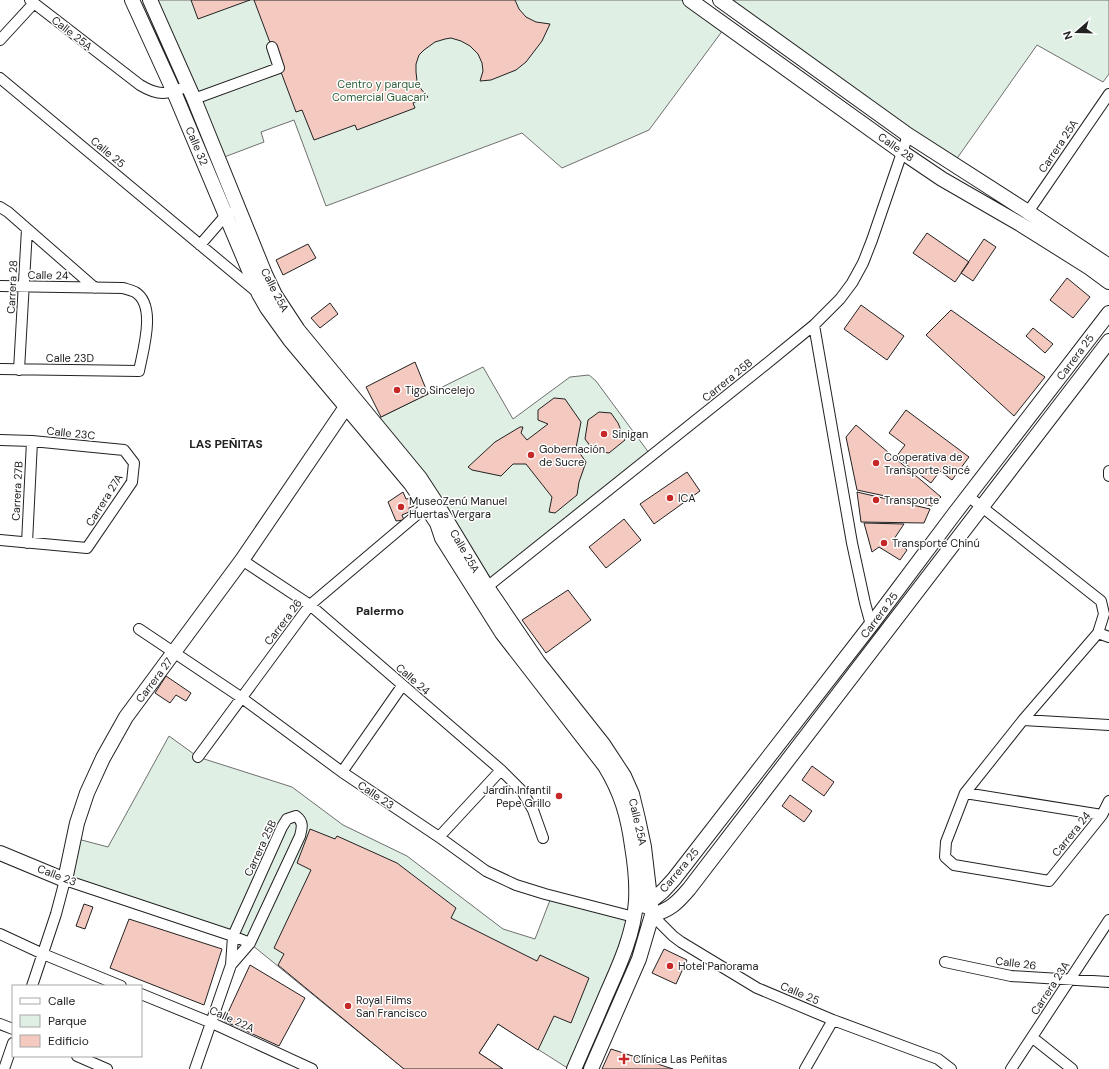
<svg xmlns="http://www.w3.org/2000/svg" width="1109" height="1069" viewBox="0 0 1109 1069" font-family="'DM Sans',sans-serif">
  <rect width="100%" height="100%" fill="#fff"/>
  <path fill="#e0efe3" stroke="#6f6f6f" d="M 150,0 L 690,0 L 726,26 L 649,130 L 562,168 L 522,133 L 326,206 L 294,120 L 261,132 L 264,142 L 219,159 Z
    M 720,0 L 1109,0 L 1109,74 L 1103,82 L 1037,45 L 953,164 Z
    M 483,367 L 513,419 L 570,377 L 589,375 L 596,381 L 652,457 L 487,587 L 375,424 L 381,417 Z
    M 169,736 L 198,757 L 292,787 L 343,825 L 407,856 L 503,929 L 535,939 L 552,895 L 634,917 L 569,1069 L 498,1024 L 479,1053 L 503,1069 L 404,1069 L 252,945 L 65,880 L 74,838 L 108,847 Z"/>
  <path fill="#f3c9c0" stroke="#222" d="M 191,0 L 250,0 L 198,19 Z
    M 254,0 L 515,0 L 519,9 L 526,17 L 536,22 L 550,24 L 542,41 L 526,62 L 516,70 L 491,80 L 480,81 L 483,71 L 482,63 L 478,54 L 470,46 L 461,41 L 451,38 L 445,39 L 435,42 L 424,50 L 419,55 L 416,64 L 416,72 L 417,81 L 421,89 L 428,97 L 413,103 L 415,108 L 357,130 L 355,125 L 314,140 L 302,110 L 296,112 Z
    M 927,233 L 969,262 L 955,282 L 913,253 Z
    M 984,239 L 996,247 L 973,281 L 961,273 Z
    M 308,244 L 316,258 L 283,275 L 276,260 Z
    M 1067,278 L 1090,297 L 1073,318 L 1050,300 Z
    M 330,303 L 338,314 L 320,328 L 311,318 Z
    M 861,305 L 904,336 L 887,360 L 844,329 Z
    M 951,310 L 1045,377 L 1014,416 L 926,335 Z
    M 1033,328 L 1053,344 L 1045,353 L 1026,336 Z
    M 415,362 L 428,394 L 381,417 L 366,387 Z
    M 554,398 L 565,399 L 581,422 L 576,448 L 586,462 L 579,482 L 577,495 L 555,513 L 549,512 L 552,497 L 526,464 L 513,464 L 501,476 L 472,470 L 468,467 L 495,442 L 520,427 L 523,427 L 521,433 L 527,440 L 548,424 L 538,420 L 538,410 Z
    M 906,410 L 969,457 L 952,480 L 940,471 L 931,483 L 896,457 L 905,445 L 889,433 Z
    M 599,412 L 611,413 L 618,423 L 625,440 L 609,453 L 594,451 L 585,439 L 588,420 Z
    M 856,425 L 941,497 L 932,506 L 857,490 L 846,437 Z
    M 687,472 L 700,491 L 654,524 L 640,504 Z
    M 403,492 L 406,499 L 412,498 L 414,506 L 409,508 L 409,512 L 402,515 L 404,520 L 396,521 L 388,502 Z
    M 857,492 L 930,509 L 924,523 L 861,522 Z
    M 624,519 L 641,540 L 606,568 L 589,547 Z
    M 864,523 L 904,524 L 894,539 L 907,550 L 900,560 L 879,547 L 872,552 Z
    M 568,590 L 591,620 L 546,653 L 522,620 Z
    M 166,676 L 191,693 L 186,701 L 176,695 L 170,703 L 155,693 Z
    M 812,766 L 834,782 L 824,796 L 802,780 Z
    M 790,795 L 812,811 L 804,822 L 782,806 Z
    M 310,829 L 335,839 L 337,836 L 397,863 L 456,908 L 451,918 L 537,961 L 540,955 L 589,978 L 571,1023 L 554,1016 L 538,1050 L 498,1024 L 479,1053 L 503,1069 L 404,1069 L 278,965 L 284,954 L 274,948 L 311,870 L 297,863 Z
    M 84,904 L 93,907 L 85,929 L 76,926 Z
    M 129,919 L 222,949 L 204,1005 L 110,968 Z
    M 664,949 L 687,960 L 676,984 L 652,973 Z
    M 250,965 L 305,998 L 279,1046 L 224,1021 Z
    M 611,1049 L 673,1069 L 602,1069 Z"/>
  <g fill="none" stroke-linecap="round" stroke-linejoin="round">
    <g stroke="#222" stroke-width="12">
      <path id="street" d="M 30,0 L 140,85 C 160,97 167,94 189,86
        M 0,40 L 34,3
        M 0,78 L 258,293
        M 194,99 L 279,68 L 272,47
        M 0,207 L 8,212 L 95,288
        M 1028,212 L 1109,94
        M 200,245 L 226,215 L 230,213
        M 0,286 L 123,288 C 126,289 131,290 135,292 C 157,305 143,350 139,371 L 0,369
        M 814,325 L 852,543 L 865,603 L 871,625
        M 19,370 L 27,229
        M 0,440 L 32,441 L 124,450 L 134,463 L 132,482 L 87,548 L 0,540
        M 1109,471 L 1109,476
        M 968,496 L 1101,601 L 1104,614 L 1098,633 L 1023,720 L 965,793 L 946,842 L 945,857 L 954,865 L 1049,881 L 1102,815 L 1109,801
        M 27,543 L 32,441
        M 242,560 L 310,605 L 501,770 L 522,791 L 533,810 L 543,838
        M 487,587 L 765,365 L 814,325 L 840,299 L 852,283 L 863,263 L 872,240 L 908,135
        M 139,629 L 242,698 L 342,772 L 439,837 L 486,871 L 516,885 L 545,894 L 634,917
        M 1098,633 L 1109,637
        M 1023,720 L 1109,725
        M 198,757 L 310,605 L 426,507
        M 342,772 L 402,686
        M 965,793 L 1102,815
        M 439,837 L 501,770
        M 652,915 L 673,936 L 681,942 L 757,988 L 833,1020 L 938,1059 L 951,1069
        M 0,934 L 43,954 L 121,986
        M 945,962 L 1011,976 L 1109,982
        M 32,986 L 56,914 L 65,880 L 233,936 L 250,943
        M 141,994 L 212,1023 L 312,1069
        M 0,1024 L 13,1029
        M 1033,1038 L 1072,1069
        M 77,1056 L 107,1069
        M 4,1069 L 13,1043
        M 195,1069 L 231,965 L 233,936 L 282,827 L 287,819 L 296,816 C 304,822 302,828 300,836 L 250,943 L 231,965
        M 805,1069 L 833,1020
        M 1011,1069 L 1109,920"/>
    </g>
    <g stroke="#222" stroke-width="16">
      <path id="secondary" d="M 132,0 L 174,92 L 259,294 L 267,308 L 290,340 L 411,484 L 437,523 L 442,538 L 502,633 L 605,766 C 621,792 628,816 632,846 C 635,864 637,883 636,901 C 634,933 620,964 607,993 C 596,1019 585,1044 574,1069
        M 150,0 L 194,99 L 265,274 L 275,295 L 298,330 L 420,478 L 435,501 L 487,587 L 538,662 L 603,744 L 624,776 L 632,794 L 638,819 L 644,847 L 652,915 L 639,959 L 591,1069
        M 690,0 L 902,152 L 942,179 L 1020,224 L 1090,268 L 1109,282
        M 720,0 L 908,135 L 1028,212 L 1109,266
        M 0,853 L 65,880 L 77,823 L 87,793 L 103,758 L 126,717 L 242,560 L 346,407
        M 645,906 L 663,891 L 674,879 L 871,625 L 955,513 L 1109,313
        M 652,915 C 670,910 677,903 689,889 L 1109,341"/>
    </g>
    <use href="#street" stroke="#fff" stroke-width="10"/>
    <use href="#secondary" stroke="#fff" stroke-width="14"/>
  </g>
  <g fill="#c62828" stroke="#fff" stroke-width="1.5">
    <circle cx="397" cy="390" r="4"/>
    <circle cx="604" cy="434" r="4"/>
    <circle cx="531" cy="455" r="4"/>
    <circle cx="876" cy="463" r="4"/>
    <circle cx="670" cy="498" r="4"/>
    <circle cx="876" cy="500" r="4"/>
    <circle cx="401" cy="507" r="4"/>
    <circle cx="884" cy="543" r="4"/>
    <circle cx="559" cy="796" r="4"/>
    <circle cx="670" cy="966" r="4"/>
    <circle cx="348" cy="1006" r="4"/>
    <path d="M622 1053h4v4h4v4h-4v4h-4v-4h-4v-4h4z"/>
  </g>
  <g text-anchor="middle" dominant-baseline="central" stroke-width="3" stroke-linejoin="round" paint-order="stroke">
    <g font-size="11" fill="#222" stroke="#fff">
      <text transform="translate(72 33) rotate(38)">Calle 25A</text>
      <text transform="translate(197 146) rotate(67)">Calle 32</text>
      <text transform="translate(1058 146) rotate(-56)">Carrera 25A</text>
      <text transform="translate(896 147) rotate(35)">Calle 28</text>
      <text transform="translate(108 152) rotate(40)">Calle 25</text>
      <text transform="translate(48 275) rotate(1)">Calle 24</text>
      <text transform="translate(12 287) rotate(-87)">Carrera 28</text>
      <text transform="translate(275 290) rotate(63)">Calle 25A</text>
      <text transform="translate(1075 357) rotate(-53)">Carrera 25</text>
      <text x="70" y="358">Calle 23D</text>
      <text transform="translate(727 380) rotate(-39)">Carrera 25B</text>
      <text transform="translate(71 433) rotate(6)">Calle 23C</text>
      <text transform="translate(17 491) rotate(-87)">Carrera 27B</text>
      <text transform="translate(104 500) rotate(-58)">Carrera 27A</text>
      <text transform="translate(465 551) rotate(60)">Calle 25A</text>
      <text transform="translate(879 615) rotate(-53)">Carrera 25</text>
      <text transform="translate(283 622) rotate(-53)">Carrera 26</text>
      <text transform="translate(413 679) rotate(41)">Calle 24</text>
      <text transform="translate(154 680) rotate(-53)">Carrera 27</text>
      <text transform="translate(376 795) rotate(34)">Calle 23</text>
      <text transform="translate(638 822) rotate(77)">Calle 25A</text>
      <text transform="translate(1071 834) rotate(-51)">Carrera 24</text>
      <text transform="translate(260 848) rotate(-65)">Carrera 25B</text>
      <text transform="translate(679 870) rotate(-50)">Carrera 25</text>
      <text transform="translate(57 875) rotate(21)">Calle 23</text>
      <text transform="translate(1016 963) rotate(7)">Calle 26</text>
      <text transform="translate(1050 988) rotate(-57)">Carrera 23A</text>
      <text transform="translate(800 993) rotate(23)">Calle 25</text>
      <text transform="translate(232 1019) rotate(24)">Calle 22A</text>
    </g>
    <g font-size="11" fill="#2f5e38" stroke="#fff">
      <text x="379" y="84">Centro y parque<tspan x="379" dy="13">Comercial Guacarí</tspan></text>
    </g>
    <g font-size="11" fill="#222" stroke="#fff" text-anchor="start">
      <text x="405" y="390">Tigo Sincelejo</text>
      <text x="612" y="434">Sinigan</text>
      <text x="539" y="449">Gobernación<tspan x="539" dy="13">de Sucre</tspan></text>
      <text x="884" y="457">Cooperativa de<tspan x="884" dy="13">Transporte Sincé</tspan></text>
      <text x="678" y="498">ICA</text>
      <text x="884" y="500">Transporte</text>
      <text x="409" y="501">MuseoZenú Manuel<tspan x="409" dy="13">Huertas Vergara</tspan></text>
      <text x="892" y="543">Transporte Chinú</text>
      <text x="551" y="790" text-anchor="end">Jardín Infantil<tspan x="551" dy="13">Pepe Grillo</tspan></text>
      <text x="678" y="966">Hotel Panorama</text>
      <text x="356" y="1000">Royal Films<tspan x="356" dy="13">San Francisco</tspan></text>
      <text x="633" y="1059">Clínica Las Peñitas</text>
    </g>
    <g font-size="12" font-weight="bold" fill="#222" stroke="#fff">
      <text x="226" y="444">LAS PEÑITAS</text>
      <text x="380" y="611">Palermo</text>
    </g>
  </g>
  <rect x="12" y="985" width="130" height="72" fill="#ffffff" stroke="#a7a7a7"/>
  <rect x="20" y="998" width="20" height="6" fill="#ffffff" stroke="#a7a7a7"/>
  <text x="48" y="1005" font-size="12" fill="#222222">Calle</text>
  <rect x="20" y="1015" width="20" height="12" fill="#e0efe3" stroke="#a7a7a7"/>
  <text x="48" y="1025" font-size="12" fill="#222222">Parque</text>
  <rect x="20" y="1035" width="20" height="12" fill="#f3c9c0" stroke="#a7a7a7"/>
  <text x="48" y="1045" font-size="12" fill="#222222">Edificio</text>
  <g transform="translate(1077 32) rotate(250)" stroke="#ffffff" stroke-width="3" paint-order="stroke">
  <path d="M0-3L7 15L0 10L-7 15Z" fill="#222222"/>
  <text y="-6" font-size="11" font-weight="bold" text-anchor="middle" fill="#222222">N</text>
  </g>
</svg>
